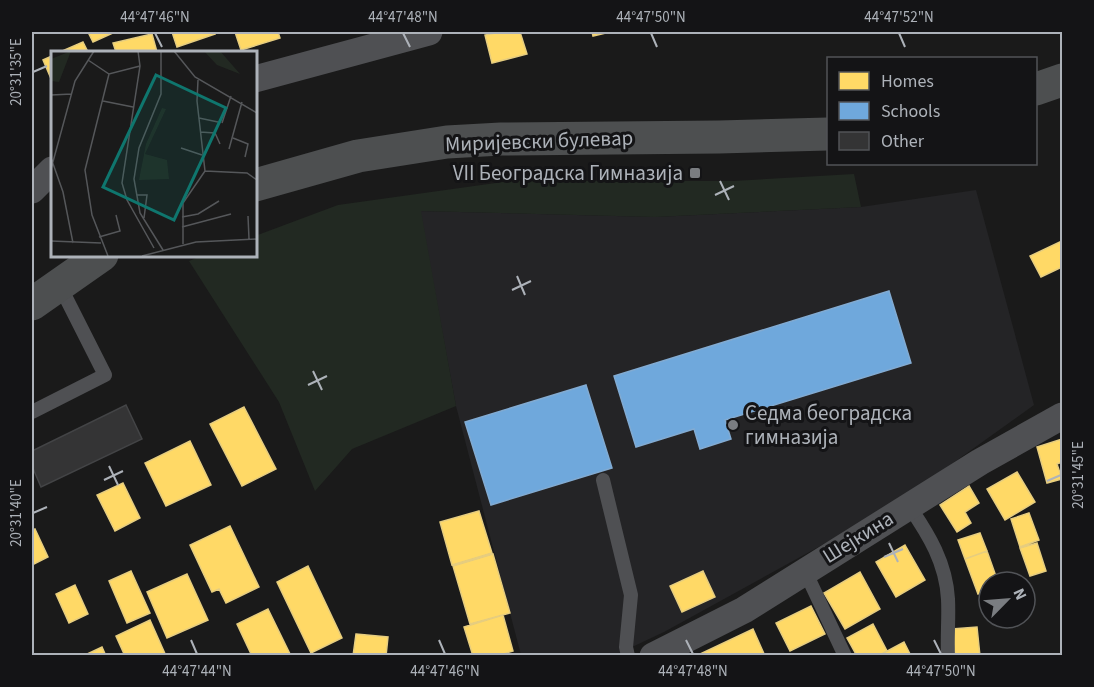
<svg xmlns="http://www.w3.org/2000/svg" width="1094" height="687" viewBox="0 0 1094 687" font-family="'Source Sans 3',sans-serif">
  <rect width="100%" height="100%" fill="#1a1a1a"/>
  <path fill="#242426" d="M 976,190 L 1034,405 L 893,506 L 664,632 L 615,655 L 521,655 L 456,406 L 420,211 L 655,217 L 861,207 Z"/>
  <path fill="#222922" d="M 854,174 L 861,207 L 655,217 L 421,211 L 456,406 L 352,449 L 315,491 L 279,402 L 189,261 L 204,255 L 255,255 L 255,236 L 338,205 L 510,181 L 733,181 Z"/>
  <path fill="#ffd966" stroke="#e6cd7f" stroke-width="1.5" d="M 88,32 L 115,32 L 93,42 Z
    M 172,32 L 214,32 L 215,34 L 177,47 Z
    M 235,32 L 278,32 L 280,38 L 241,50 Z
    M 501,32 L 520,32 L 527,54 L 492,63 L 485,35 Z
    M 592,32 L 610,32 L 593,36 Z
    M 152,34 L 157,52 L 116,52 L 113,43 Z
    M 83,42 L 88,52 L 60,52 Z
    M 52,56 L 52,81 L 43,60 Z
    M 1062,241 L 1062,267 L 1041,277 L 1030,256 Z
    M 244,407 L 276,469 L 242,486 L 210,424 Z
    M 1062,439 L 1062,462 L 1057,464 L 1062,479 L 1047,483 L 1037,447 Z
    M 190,441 L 211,485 L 166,506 L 145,463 Z
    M 1017,472 L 1035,502 L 1005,520 L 987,489 Z
    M 123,483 L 140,518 L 115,531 L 97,495 Z
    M 969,486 L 979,503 L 965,512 L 971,523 L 957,532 L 940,505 Z
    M 479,511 L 492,553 L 452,565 L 440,522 Z
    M 1029,513 L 1039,540 L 1020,547 L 1011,519 Z
    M 230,526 L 259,587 L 226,603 L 219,589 L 212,592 L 190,545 Z
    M 35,529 L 48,557 L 32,565 L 32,530 Z
    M 980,533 L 987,551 L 965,559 L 958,540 Z
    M 1037,543 L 1046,571 L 1030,576 L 1020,548 Z
    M 905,545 L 925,580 L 896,597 L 876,562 Z
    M 987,551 L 998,582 L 989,582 L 989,590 L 978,594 L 965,559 Z
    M 493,554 L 510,613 L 470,624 L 453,566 Z
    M 308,566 L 342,638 L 311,653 L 277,582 Z
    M 131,571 L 150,613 L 127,623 L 109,581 Z
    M 703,571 L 715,597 L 682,612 L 670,586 Z
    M 860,572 L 880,609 L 845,629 L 824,593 Z
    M 187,574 L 208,620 L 167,638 L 147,592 Z
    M 75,585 L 88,614 L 69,623 L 56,594 Z
    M 811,606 L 825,634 L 790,651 L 776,623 Z
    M 268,609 L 291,656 L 252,656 L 237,624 Z
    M 503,615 L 513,651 L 497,656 L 473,656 L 464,627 Z
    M 150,620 L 166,656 L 125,656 L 116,636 Z
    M 873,624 L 887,651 L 878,656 L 857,656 L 847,638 Z
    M 977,627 L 980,656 L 955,656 L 952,629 Z
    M 753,629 L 765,656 L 696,656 Z
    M 356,634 L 388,637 L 386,656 L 353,656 Z
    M 904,642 L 911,656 L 878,656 Z
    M 102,647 L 106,656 L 83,656 Z"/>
  <path fill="#6fa8dc" stroke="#82abd2" stroke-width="1.5" d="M 889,291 L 911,363 L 725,420 L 731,439 L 700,449 L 694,429 L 636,447 L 614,376 Z
    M 586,385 L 612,468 L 491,505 L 465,422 Z"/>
  <path fill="#343435" stroke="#434446" stroke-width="1.5" d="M 126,405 L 142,439 L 41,487 L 32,466 L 32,451 Z"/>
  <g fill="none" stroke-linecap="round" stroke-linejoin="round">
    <path stroke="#4f5053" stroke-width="14" d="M 32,412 L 105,375 L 59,284
      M 603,480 L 631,595 L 626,647 L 628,656
      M 909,506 C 929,535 946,563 948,599 C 949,618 947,637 948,656
      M 805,571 L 845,656"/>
    <path stroke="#4f5053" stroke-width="27" d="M 255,79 L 429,32
      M 32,190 L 52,170
      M 653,656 L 744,610 L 980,462 L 1062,416"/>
    <path stroke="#4d4f50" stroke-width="33" d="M 1036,89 L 1062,80
      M 255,185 L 358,156 L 447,142 L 501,139 L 719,137 L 828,134
      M 32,304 L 102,255"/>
  </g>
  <path fill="none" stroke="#adb2b9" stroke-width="2" d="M 155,33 L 162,47M 403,33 L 410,47M 651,33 L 657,47M 899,33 L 905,47M 33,72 L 47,66M 720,181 L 729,200M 715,195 L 734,186M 517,276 L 525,295M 512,290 L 531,281M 313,371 L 322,390M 308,385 L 327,376M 109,466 L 118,485M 104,480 L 123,471M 1047,481 L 1061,475M 33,513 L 47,507M 889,543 L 898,562M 884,557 L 903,549M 191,640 L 197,654M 439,640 L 445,654M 686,640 L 693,654M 934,640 L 941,654"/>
  <g fill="#7a7d81" stroke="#141416" stroke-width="2">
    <rect x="689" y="167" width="12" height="12" rx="3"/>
    <circle cx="733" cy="425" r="6"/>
  </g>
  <g text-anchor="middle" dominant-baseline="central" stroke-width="6" stroke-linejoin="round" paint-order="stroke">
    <g font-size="21" fill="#adb2b9" stroke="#141416">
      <text transform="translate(539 141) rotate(-2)">Миријевски булевар</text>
      <text transform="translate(858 537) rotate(-32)">Шејкина</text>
    </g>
    <g font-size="21" fill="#adb2b9" stroke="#141416" text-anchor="end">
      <text x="683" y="173">VII Београдска Гимназија</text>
      <text x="745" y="413" text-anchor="start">Седма београдска<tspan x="745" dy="24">гимназија</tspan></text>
    </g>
  </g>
  <g transform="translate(51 51)">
    <rect width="206" height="206" fill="#1a1a1a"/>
    <path d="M 153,0 L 169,0 L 189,23 L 166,14 ZM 111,57 L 115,58 L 94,103 L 116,109 L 118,128 L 88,129 L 95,93 Z" fill="#222922"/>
    <path d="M 20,0 L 8,31 L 0,30 L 0,8 Z" fill="#222922"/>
    <path fill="none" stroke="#55575a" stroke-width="1.5" d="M 87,0 L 89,15 L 71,132 L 76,149 L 103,197M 110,0 L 110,43 L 88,97 L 83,128 L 89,162 L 112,199M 123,0 L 144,26 L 206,62M 37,9 L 58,23 L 89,15M 147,29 L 146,50 L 154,120M 0,44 L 21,43M 52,50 L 82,56M 148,67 L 167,71M 171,72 L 180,45M 149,81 L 164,82 L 169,93M 182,87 L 197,93 L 194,106M 130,97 L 151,104M 178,98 L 191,51M 0,107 L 12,141 L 22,192M 0,118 L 24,30 L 43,0M 154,120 L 196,122 L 206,129M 86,144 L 96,144 L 93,167M 197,165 L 198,188M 131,166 L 147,163 L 168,150M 131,176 L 180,163M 48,186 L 69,180 L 65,164M 0,190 L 50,192M 132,193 L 132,152 L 154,120M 57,205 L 41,164 L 34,119 L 58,23M 91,205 L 145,191 L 206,188"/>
    <path fill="#0f766e" fill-opacity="0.15" stroke="#0f766e" stroke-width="3" d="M 105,24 L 175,57 L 123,169 L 52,136 Z"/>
    <rect width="206" height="206" fill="none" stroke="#adb2b9" stroke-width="3"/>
  </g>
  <rect width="1094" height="687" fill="none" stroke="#141416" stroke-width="66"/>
  <rect x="827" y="57" width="210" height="108" fill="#141416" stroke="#515357" stroke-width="1.5"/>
  <rect x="839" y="72" width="30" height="18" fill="#ffd966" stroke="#515357" stroke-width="1.5"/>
  <text x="881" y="87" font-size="18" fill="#adb2b9">Homes</text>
  <rect x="839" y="102" width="30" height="18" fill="#6fa8dc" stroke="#515357" stroke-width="1.5"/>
  <text x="881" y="117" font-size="18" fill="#adb2b9">Schools</text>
  <rect x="839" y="132" width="30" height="18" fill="#343435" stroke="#515357" stroke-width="1.5"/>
  <text x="881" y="147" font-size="18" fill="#adb2b9">Other</text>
  <g transform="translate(1007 600) rotate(65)"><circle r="28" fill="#141416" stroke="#515357" stroke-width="1.5"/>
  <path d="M0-4.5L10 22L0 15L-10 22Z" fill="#7a7d81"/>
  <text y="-9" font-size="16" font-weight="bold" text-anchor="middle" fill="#adb2b9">N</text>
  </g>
  <rect x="33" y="33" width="1028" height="621" fill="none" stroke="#adb2b9" stroke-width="2"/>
  <g font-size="15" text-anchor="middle" fill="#adb2b9">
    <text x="155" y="22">44°47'46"N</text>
    <text x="403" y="22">44°47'48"N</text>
    <text x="651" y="22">44°47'50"N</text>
    <text x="899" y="22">44°47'52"N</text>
    <text transform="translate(16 72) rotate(-90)" y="5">20°31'35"E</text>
    <text transform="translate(1078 475) rotate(-90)" y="5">20°31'45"E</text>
    <text transform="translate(16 513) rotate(-90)" y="5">20°31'40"E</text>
    <text x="197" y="676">44°47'44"N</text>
    <text x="445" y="676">44°47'46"N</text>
    <text x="693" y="676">44°47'48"N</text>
    <text x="941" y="676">44°47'50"N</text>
  </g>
</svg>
